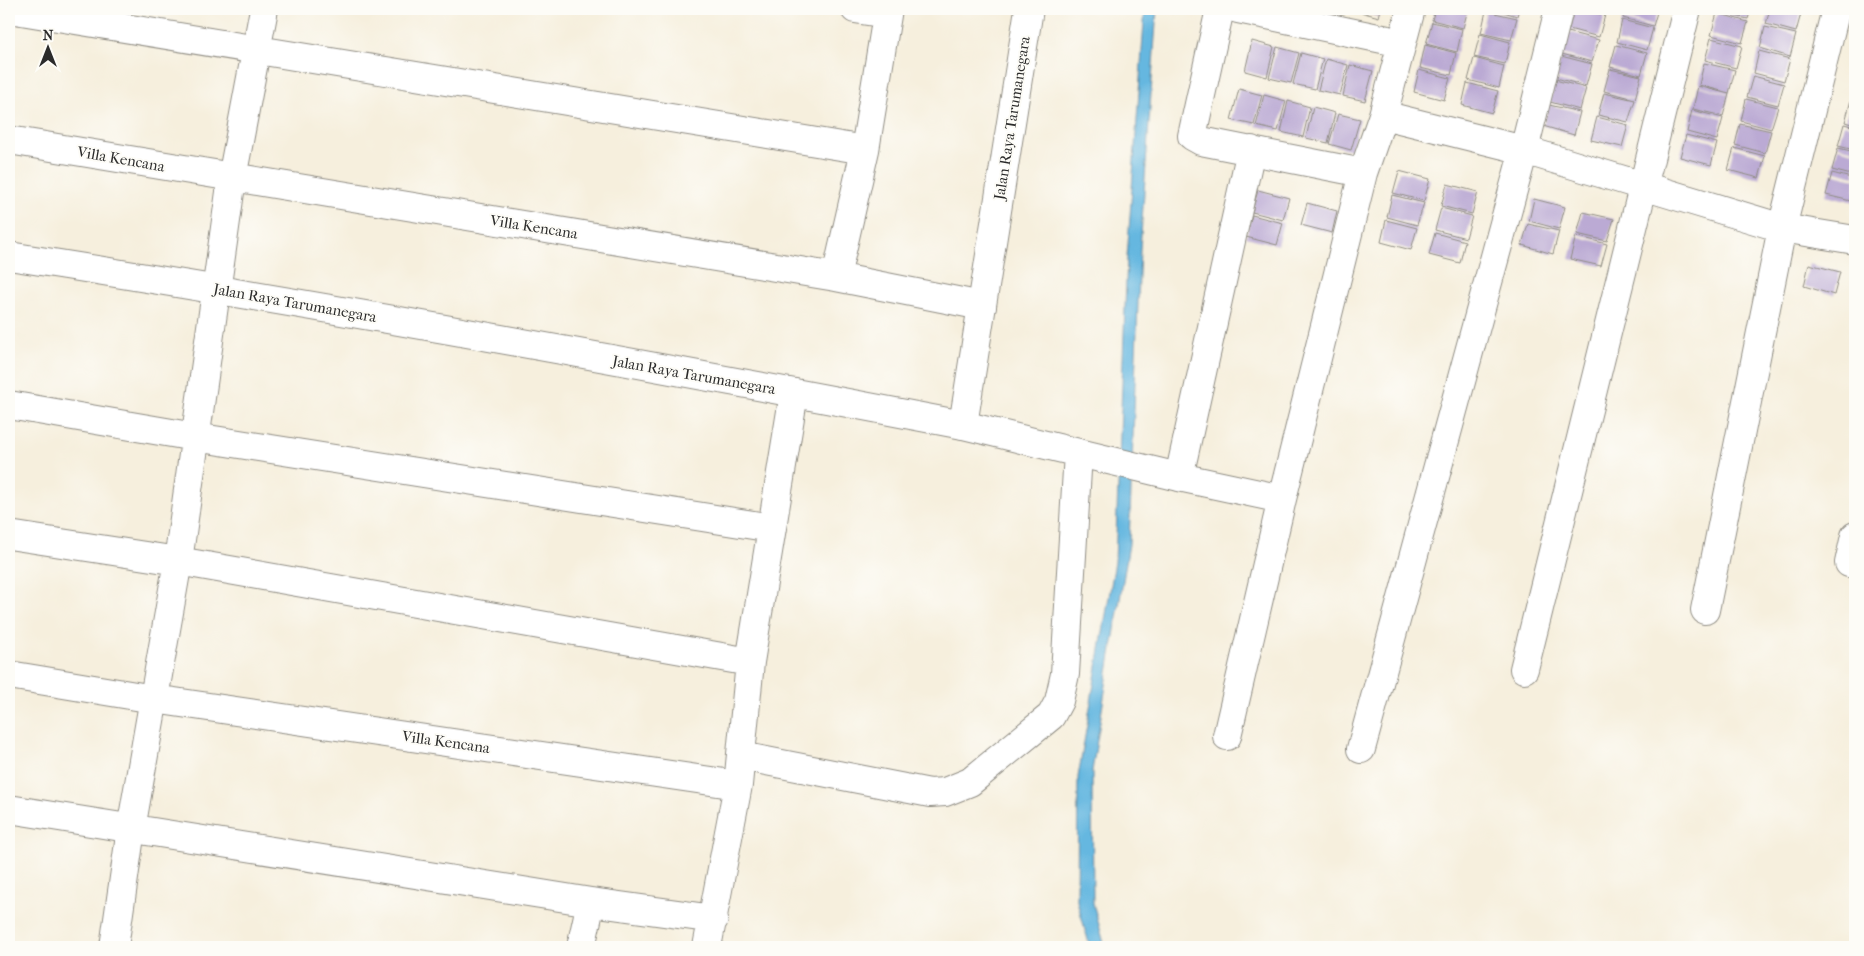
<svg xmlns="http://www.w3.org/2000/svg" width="1864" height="956" viewBox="0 0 1864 956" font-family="'IM FELL French Canon',serif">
  <rect width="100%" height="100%" fill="#fdfcf7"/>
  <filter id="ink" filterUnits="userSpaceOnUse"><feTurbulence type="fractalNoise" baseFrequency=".02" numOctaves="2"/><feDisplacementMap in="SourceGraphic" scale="10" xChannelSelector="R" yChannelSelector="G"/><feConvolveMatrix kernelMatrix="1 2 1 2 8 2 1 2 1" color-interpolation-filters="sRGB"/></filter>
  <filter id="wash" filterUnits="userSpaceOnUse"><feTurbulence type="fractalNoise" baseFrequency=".0096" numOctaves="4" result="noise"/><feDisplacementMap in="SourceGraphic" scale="20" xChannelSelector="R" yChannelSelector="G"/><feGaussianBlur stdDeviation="1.12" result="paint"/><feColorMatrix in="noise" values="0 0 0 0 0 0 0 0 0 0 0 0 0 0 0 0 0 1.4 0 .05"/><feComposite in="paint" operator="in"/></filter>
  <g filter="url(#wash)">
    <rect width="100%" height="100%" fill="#f6efdd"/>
    <path fill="#65b7e0" stroke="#487186" d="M 1145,9 L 1157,9 L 1140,249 L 1129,544 L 1092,771 L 1093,903 L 1105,947 L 1090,947 L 1077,901 L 1078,777 L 1115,562 L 1127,257 Z"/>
    <g id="blocks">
      <path fill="#bbaad4" d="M 1358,9 L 1381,9 L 1379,17 L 1357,11 Z
        M 1435,9 L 1468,9 L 1463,28 L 1432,20 Z
        M 1493,9 L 1519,9 L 1517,16 Z
        M 1574,9 L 1605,15 L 1599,37 L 1569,29 Z
        M 1625,9 L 1658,9 L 1653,26 L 1623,18 Z
        M 1718,9 L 1751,9 L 1748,19 L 1718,12 Z
        M 1770,9 L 1802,10 L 1796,32 L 1766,24 Z
        M 1486,11 L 1517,18 L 1511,40 L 1481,33 Z
        M 1717,13 L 1748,22 L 1742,43 L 1711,35 Z
        M 1622,20 L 1653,28 L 1647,50 L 1617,42 Z
        M 1432,22 L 1462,29 L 1457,52 L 1426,44 Z
        M 1765,27 L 1796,34 L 1790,57 L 1760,48 Z
        M 1568,32 L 1599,40 L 1592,62 L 1562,54 Z
        M 1480,34 L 1510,42 L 1505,64 L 1474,57 Z
        M 1711,38 L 1742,46 L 1736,68 L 1705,60 Z
        M 1252,41 L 1274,47 L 1267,77 L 1245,71 Z
        M 1425,45 L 1456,53 L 1451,75 L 1420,68 Z
        M 1616,45 L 1647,53 L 1641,75 L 1610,67 Z
        M 1277,47 L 1299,53 L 1291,83 L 1269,78 Z
        M 1759,51 L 1790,59 L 1784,81 L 1754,73 Z
        M 1301,53 L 1323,59 L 1315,89 L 1293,84 Z
        M 1561,56 L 1592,64 L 1586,86 L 1556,78 Z
        M 1474,58 L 1504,66 L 1499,88 L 1468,80 Z
        M 1326,59 L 1348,65 L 1340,95 L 1318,90 Z
        M 1704,63 L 1735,70 L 1729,93 L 1699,85 Z
        M 1350,65 L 1373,71 L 1365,101 L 1343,96 Z
        M 1610,69 L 1641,76 L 1635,99 L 1604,91 Z
        M 1419,70 L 1450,78 L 1444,100 L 1414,92 Z
        M 1753,76 L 1784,84 L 1778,105 L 1747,97 Z
        M 1555,80 L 1586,88 L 1580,110 L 1550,102 Z
        M 1467,83 L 1498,91 L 1492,113 L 1462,105 Z
        M 1698,86 L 1729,94 L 1723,116 L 1693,109 Z
        M 1239,89 L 1262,95 L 1254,125 L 1231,120 Z
        M 1604,93 L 1635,100 L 1628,122 L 1598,115 Z
        M 1264,95 L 1286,101 L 1278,131 L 1256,126 Z
        M 1746,99 L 1778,107 L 1771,129 L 1741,121 Z
        M 1851,100 L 1855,101 L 1855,125 L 1845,122 Z
        M 1288,101 L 1310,107 L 1303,137 L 1281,132 Z
        M 1549,105 L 1580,112 L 1574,135 L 1543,126 Z
        M 1313,107 L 1335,113 L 1328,143 L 1306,138 Z
        M 1692,110 L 1723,118 L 1717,140 L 1687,132 Z
        M 1338,114 L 1360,119 L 1351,150 L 1329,144 Z
        M 1597,117 L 1628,125 L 1622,147 L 1591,140 Z
        M 1740,124 L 1771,131 L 1765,153 L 1735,145 Z
        M 1844,124 L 1855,127 L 1855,150 L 1838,146 Z
        M 1686,135 L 1717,143 L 1711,165 L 1680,157 Z
        M 1734,148 L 1765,156 L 1759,178 L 1728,170 Z
        M 1838,148 L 1855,152 L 1855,176 L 1832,170 Z
        M 1399,171 L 1430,179 L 1424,201 L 1393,193 Z
        M 1832,173 L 1855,179 L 1855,202 L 1826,195 Z
        M 1447,184 L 1478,192 L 1472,214 L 1441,206 Z
        M 1258,190 L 1289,198 L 1283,220 L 1252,212 Z
        M 1392,195 L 1424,203 L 1417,225 L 1387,217 Z
        M 1534,199 L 1565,207 L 1559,229 L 1529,221 Z
        M 1307,203 L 1337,211 L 1332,233 L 1301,225 Z
        M 1441,208 L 1472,216 L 1466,238 L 1435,230 Z
        M 1583,212 L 1614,219 L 1607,241 L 1577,234 Z
        M 1252,215 L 1283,223 L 1277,245 L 1246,237 Z
        M 1386,220 L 1417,228 L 1411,250 L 1381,242 Z
        M 1528,224 L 1559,231 L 1553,254 L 1522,245 Z
        M 1435,233 L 1465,241 L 1460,263 L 1429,255 Z
        M 1576,236 L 1607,244 L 1601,266 L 1570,259 Z
        M 1809,264 L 1840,272 L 1834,295 L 1804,286 Z"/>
    </g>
  </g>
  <g filter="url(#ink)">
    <use href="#blocks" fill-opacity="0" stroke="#908d84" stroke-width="1"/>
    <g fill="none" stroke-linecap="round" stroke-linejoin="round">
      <g stroke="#908d84" stroke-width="30">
        <path id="street" d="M 9,9 L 865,150
          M 855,9 L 887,14
          M 888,9 L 865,150 L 836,277 L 982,306
          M 1220,9 L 1192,136 L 1201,141 L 1363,173
          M 1238,9 L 1402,43
          M 1383,115 L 1524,150 L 1782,228 L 1855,240
          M 9,140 L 836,277
          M 9,405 L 195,437 L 772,528
          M 963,425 L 1179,477 L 1282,499
          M 1179,477 L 1251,150
          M 9,535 L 178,561 L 750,662
          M 1849,563 L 1855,536
          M 1705,610 L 1782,228 L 1836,9
          M 1524,669 L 1687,9
          M 9,675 L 154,699 L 738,785
          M 1227,736 L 1282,499 L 1363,173 L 1383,115 L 1411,9
          M 1361,749 L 1524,150 L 1559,9
          M 741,756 L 930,793 L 945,792 L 970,782 L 1051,716 L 1059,701 L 1065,674 L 1078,453
          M 9,809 L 591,902 L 714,919
          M 114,947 L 131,829 L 178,561 L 232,178 L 264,9
          M 581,947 L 591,902
          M 707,947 L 738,785 L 750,662 L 794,393"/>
      </g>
      <g stroke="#908d84" stroke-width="30">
        <path id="secondary" d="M 9,256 C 328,306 646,364 963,425 L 1029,9"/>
      </g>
      <use href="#street" stroke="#fff" stroke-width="28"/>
      <use href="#secondary" stroke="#fff" stroke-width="28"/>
    </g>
  </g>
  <g text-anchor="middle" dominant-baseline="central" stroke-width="4" stroke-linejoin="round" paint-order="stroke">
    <g font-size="15" fill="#2b2b2b" stroke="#fdfcf7">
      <text transform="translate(1012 118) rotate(-81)">Jalan Raya Tarumanegara</text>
      <text transform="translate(121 159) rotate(10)">Villa Kencana</text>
      <text transform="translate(534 227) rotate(9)">Villa Kencana</text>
      <text transform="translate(295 303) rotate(10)">Jalan Raya Tarumanegara</text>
      <text transform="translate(694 375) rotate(10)">Jalan Raya Tarumanegara</text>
      <text transform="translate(446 742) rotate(8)">Villa Kencana</text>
    </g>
  </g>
  <rect width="1864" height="956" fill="none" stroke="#fdfcf7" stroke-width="30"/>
  <g transform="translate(48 48)" stroke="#fdfcf7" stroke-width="4" paint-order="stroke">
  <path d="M0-4L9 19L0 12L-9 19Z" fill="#2b2b2b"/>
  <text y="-8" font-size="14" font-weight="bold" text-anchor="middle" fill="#2b2b2b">N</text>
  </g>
</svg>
